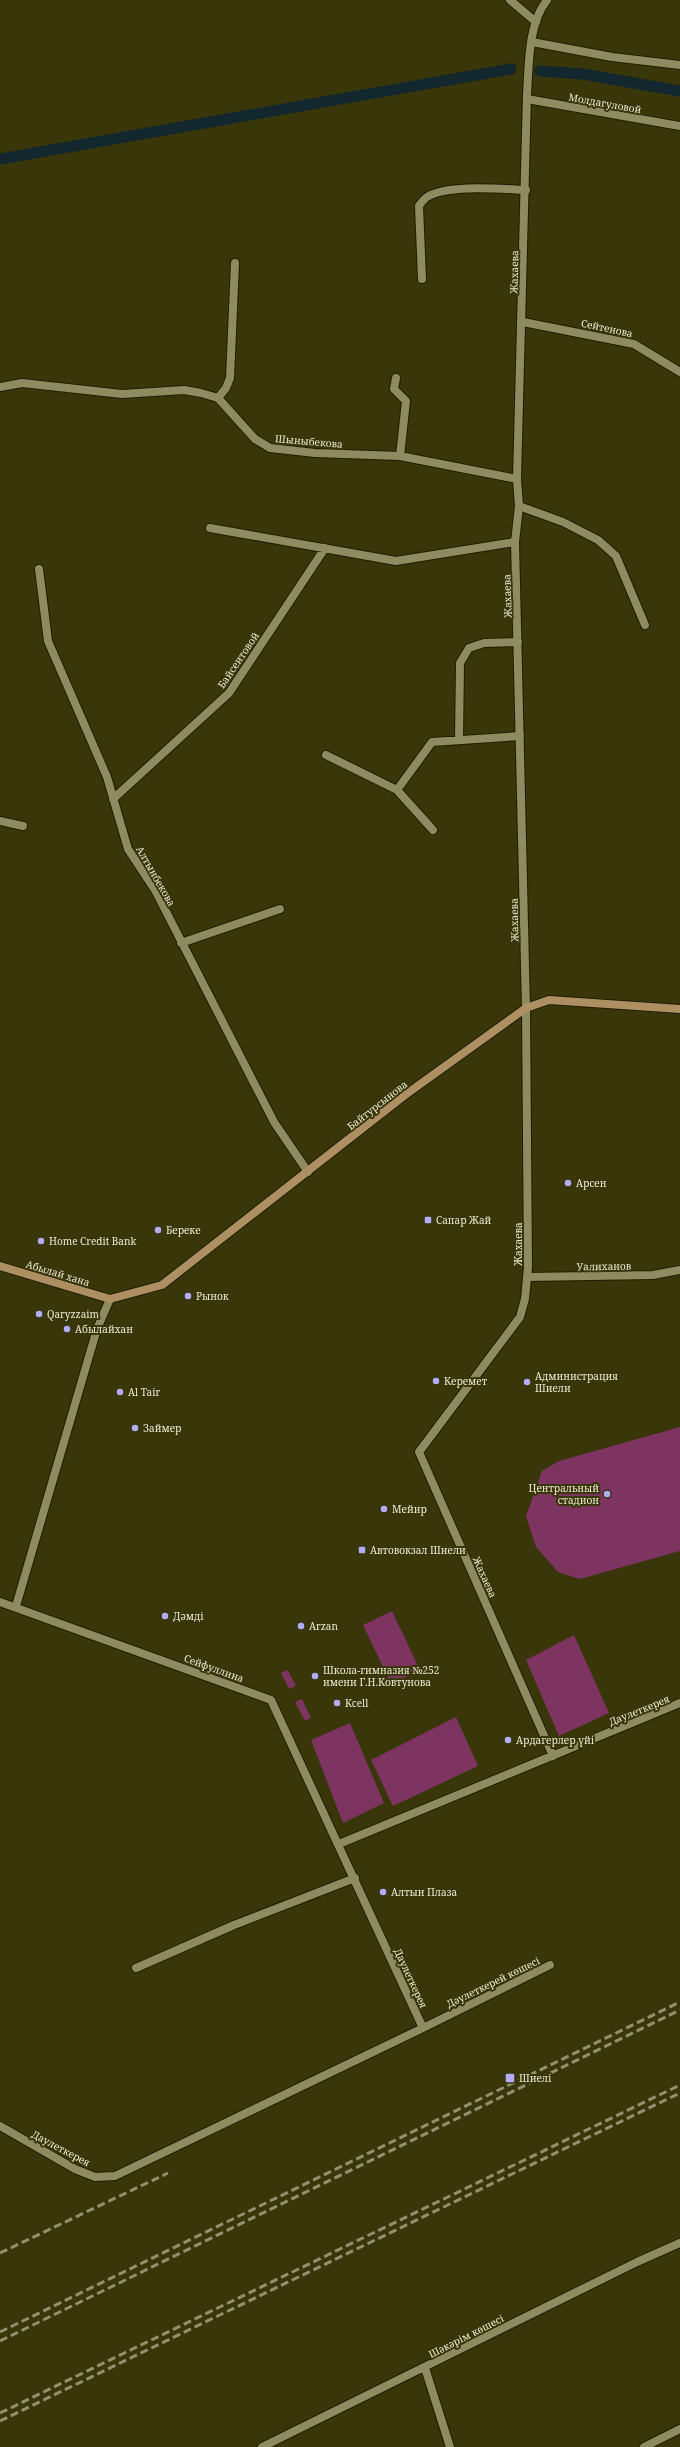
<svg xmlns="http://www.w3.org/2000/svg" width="680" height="2447" viewBox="0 0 680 2447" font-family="'Noto Serif',serif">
  <rect width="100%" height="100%" fill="#39360a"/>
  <path fill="#7d3460" d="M 680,1427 L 680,1551 L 580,1579 L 558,1572 L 536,1547 L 526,1516 L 542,1471 L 559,1461 Z
    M 392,1611 L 420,1670 L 391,1684 L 363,1625 Z
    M 574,1635 L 609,1713 L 559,1736 L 526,1660 Z
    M 288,1670 L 296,1686 L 289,1689 L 281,1673 Z
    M 302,1699 L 311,1718 L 305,1721 L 295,1702 Z
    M 456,1717 L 478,1766 L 393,1806 L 371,1760 Z
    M 350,1723 L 384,1803 L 343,1823 L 311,1740 Z"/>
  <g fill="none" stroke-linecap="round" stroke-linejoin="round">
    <path stroke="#13272f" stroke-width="11" d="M 540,71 L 583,74 L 680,91
      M 0,159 L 511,69"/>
    <g stroke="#201d00" stroke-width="10">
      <path id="minor" d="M 510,0 L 536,22
        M 532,42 L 612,57 L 680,65
        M 527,99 L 680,126
        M 422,279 L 419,206 C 421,203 424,199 427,197 C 447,184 502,189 526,190
        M 523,322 L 634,344 L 680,372
        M 396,378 L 394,389 L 406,401 L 400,456
        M 0,387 L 22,383 L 122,394 L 184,390 L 201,393 L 218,398 L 255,439 L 270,448 L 315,453 L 400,456 L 517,479
        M 218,398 L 226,388 L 230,378 L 235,263
        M 519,506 L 563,522 L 598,540 L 616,556 L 645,625
        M 210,528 L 396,561 L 515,542
        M 39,569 L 48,641 L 107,777 L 128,849 L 155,890 L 274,1122 L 308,1172
        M 459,740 L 460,663 L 469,648 L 484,643 L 518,642
        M 326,755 L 397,790
        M 113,799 L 229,693 L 325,548
        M 0,821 L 23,826
        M 433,830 L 397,790 L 432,742 L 520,736
        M 181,943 L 280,909
        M 526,1008 L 528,1267 L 525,1299 L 520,1317 L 419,1452 L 553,1756
        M 527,1277 L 653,1275 L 680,1270
        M 0,1602 L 271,1700 L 423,2028 L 115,2176 L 95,2177 L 75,2169 L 0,2126
        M 16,1606 L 97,1329 L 110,1299
        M 339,1844 L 680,1703
        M 136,1968 L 234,1925 L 355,1878
        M 423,2028 L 550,1965
        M 425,2368 L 450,2447
        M 262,2447 L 637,2262 L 680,2243
        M 644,2447 L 680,2429"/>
    </g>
    <g stroke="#201d00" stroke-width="10">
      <path id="tertiary" d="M 526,1008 L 515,542 L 519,506 L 517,479 L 527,94 C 529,64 528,24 547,0"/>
    </g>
    <g stroke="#201d00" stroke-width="10">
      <path id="secondary" d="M 0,1266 L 110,1299 L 162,1285 L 405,1095 L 526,1008 L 549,1000 L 680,1009"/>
    </g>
    <use href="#minor" stroke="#8d8b5f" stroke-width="8"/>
    <use href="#tertiary" stroke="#8d8b5f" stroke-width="8"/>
    <use href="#secondary" stroke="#ae8f62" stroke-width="8"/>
    <path stroke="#92906f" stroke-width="3" stroke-dasharray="8 4" stroke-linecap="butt" d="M 0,2253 L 168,2173
      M 0,2332 L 680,2002
      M 0,2341 L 680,2010
      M 0,2413 L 680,2085
      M 0,2421 L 680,2093"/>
  </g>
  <g fill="#b1adfa" stroke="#39360a" stroke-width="1.5">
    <circle cx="568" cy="1183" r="4"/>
    <rect x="424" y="1216" width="8" height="8" rx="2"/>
    <circle cx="158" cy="1230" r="4"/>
    <circle cx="41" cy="1241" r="4"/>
    <circle cx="188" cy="1296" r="4"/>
    <circle cx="39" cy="1314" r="4"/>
    <circle cx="67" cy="1329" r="4"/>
    <circle cx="436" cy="1381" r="4"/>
    <circle cx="527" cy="1382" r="4"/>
    <circle cx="120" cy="1392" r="4"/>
    <circle cx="135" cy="1428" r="4"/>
    <circle cx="607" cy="1494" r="4"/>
    <circle cx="384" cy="1509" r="4"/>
    <rect x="358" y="1546" width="8" height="8" rx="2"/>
    <circle cx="165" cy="1616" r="4"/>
    <circle cx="301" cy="1626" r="4"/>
    <circle cx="315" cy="1676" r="4"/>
    <circle cx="337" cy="1703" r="4"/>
    <circle cx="508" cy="1740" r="4"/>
    <circle cx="383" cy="1892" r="4"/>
    <rect x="505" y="2073" width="10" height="10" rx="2"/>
  </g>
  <g text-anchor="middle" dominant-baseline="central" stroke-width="4" stroke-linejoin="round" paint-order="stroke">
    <g font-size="10" fill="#eae9d2" stroke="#39360a">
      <text transform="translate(605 103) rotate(10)">Молдагуловой</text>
      <text transform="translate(514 272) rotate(-89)">Жахаева</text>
      <text transform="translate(607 328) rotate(12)">Сейтенова</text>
      <text transform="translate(309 441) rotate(5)">Шыныбекова</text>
      <text transform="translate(507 596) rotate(-92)">Жахаева</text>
      <text transform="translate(238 660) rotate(-56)">Байсеитовой</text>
      <text transform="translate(156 876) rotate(60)">Алтынбекова</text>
      <text transform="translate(514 920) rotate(-91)">Жахаева</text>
      <text transform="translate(377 1105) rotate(-38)">Байтурсынова</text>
      <text transform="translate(518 1244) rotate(-90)">Жахаева</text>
      <text transform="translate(604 1266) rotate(-1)">Уалиханов</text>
      <text transform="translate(58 1273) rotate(17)">Абылай хана</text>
      <text transform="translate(485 1577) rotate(66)">Жахаева</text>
      <text transform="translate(214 1668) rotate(20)">Сейфуллина</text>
      <text transform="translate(639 1710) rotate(-22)">Даулеткерея</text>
      <text transform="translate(411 1978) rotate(65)">Даулеткерея</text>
      <text transform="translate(493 1982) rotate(-26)">Дәулеткерей көшесі</text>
      <text transform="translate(61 2148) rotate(28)">Даулеткерея</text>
      <text transform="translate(466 2336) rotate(-27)">Шәкәрім көшесі</text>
    </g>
    <g font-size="10" fill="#eae9d2" stroke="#39360a" text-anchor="start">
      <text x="576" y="1183">Арсен</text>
      <text x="436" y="1220">Сапар Жай</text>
      <text x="166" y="1230">Береке</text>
      <text x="49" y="1241">Home Credit Bank</text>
      <text x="196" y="1296">Рынок</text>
      <text x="47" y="1314">Qaryzzaim</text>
      <text x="75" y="1329">Абылайхан</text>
      <text x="535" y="1376">Администрация<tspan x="535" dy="12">Шиели</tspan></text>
      <text x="444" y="1381">Керемет</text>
      <text x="128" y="1392">Al Tair</text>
      <text x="143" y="1428">Займер</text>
      <text x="599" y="1488" text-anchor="end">Центральный<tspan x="599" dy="12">стадион</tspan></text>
      <text x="392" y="1509">Мейир</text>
      <text x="370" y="1550">Автовокзал Шиели</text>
      <text x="173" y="1616">Дәмді</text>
      <text x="309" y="1626">Arzan</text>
      <text x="323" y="1670">Школа-гимназия №252<tspan x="323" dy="12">имени Г.Н.Ковтунова</tspan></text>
      <text x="345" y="1703">Kcell</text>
      <text x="516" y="1740">Ардагерлер үйі</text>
      <text x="391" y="1892">Алтын Плаза</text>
      <text x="519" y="2078">Шиелі</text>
    </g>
  </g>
</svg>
